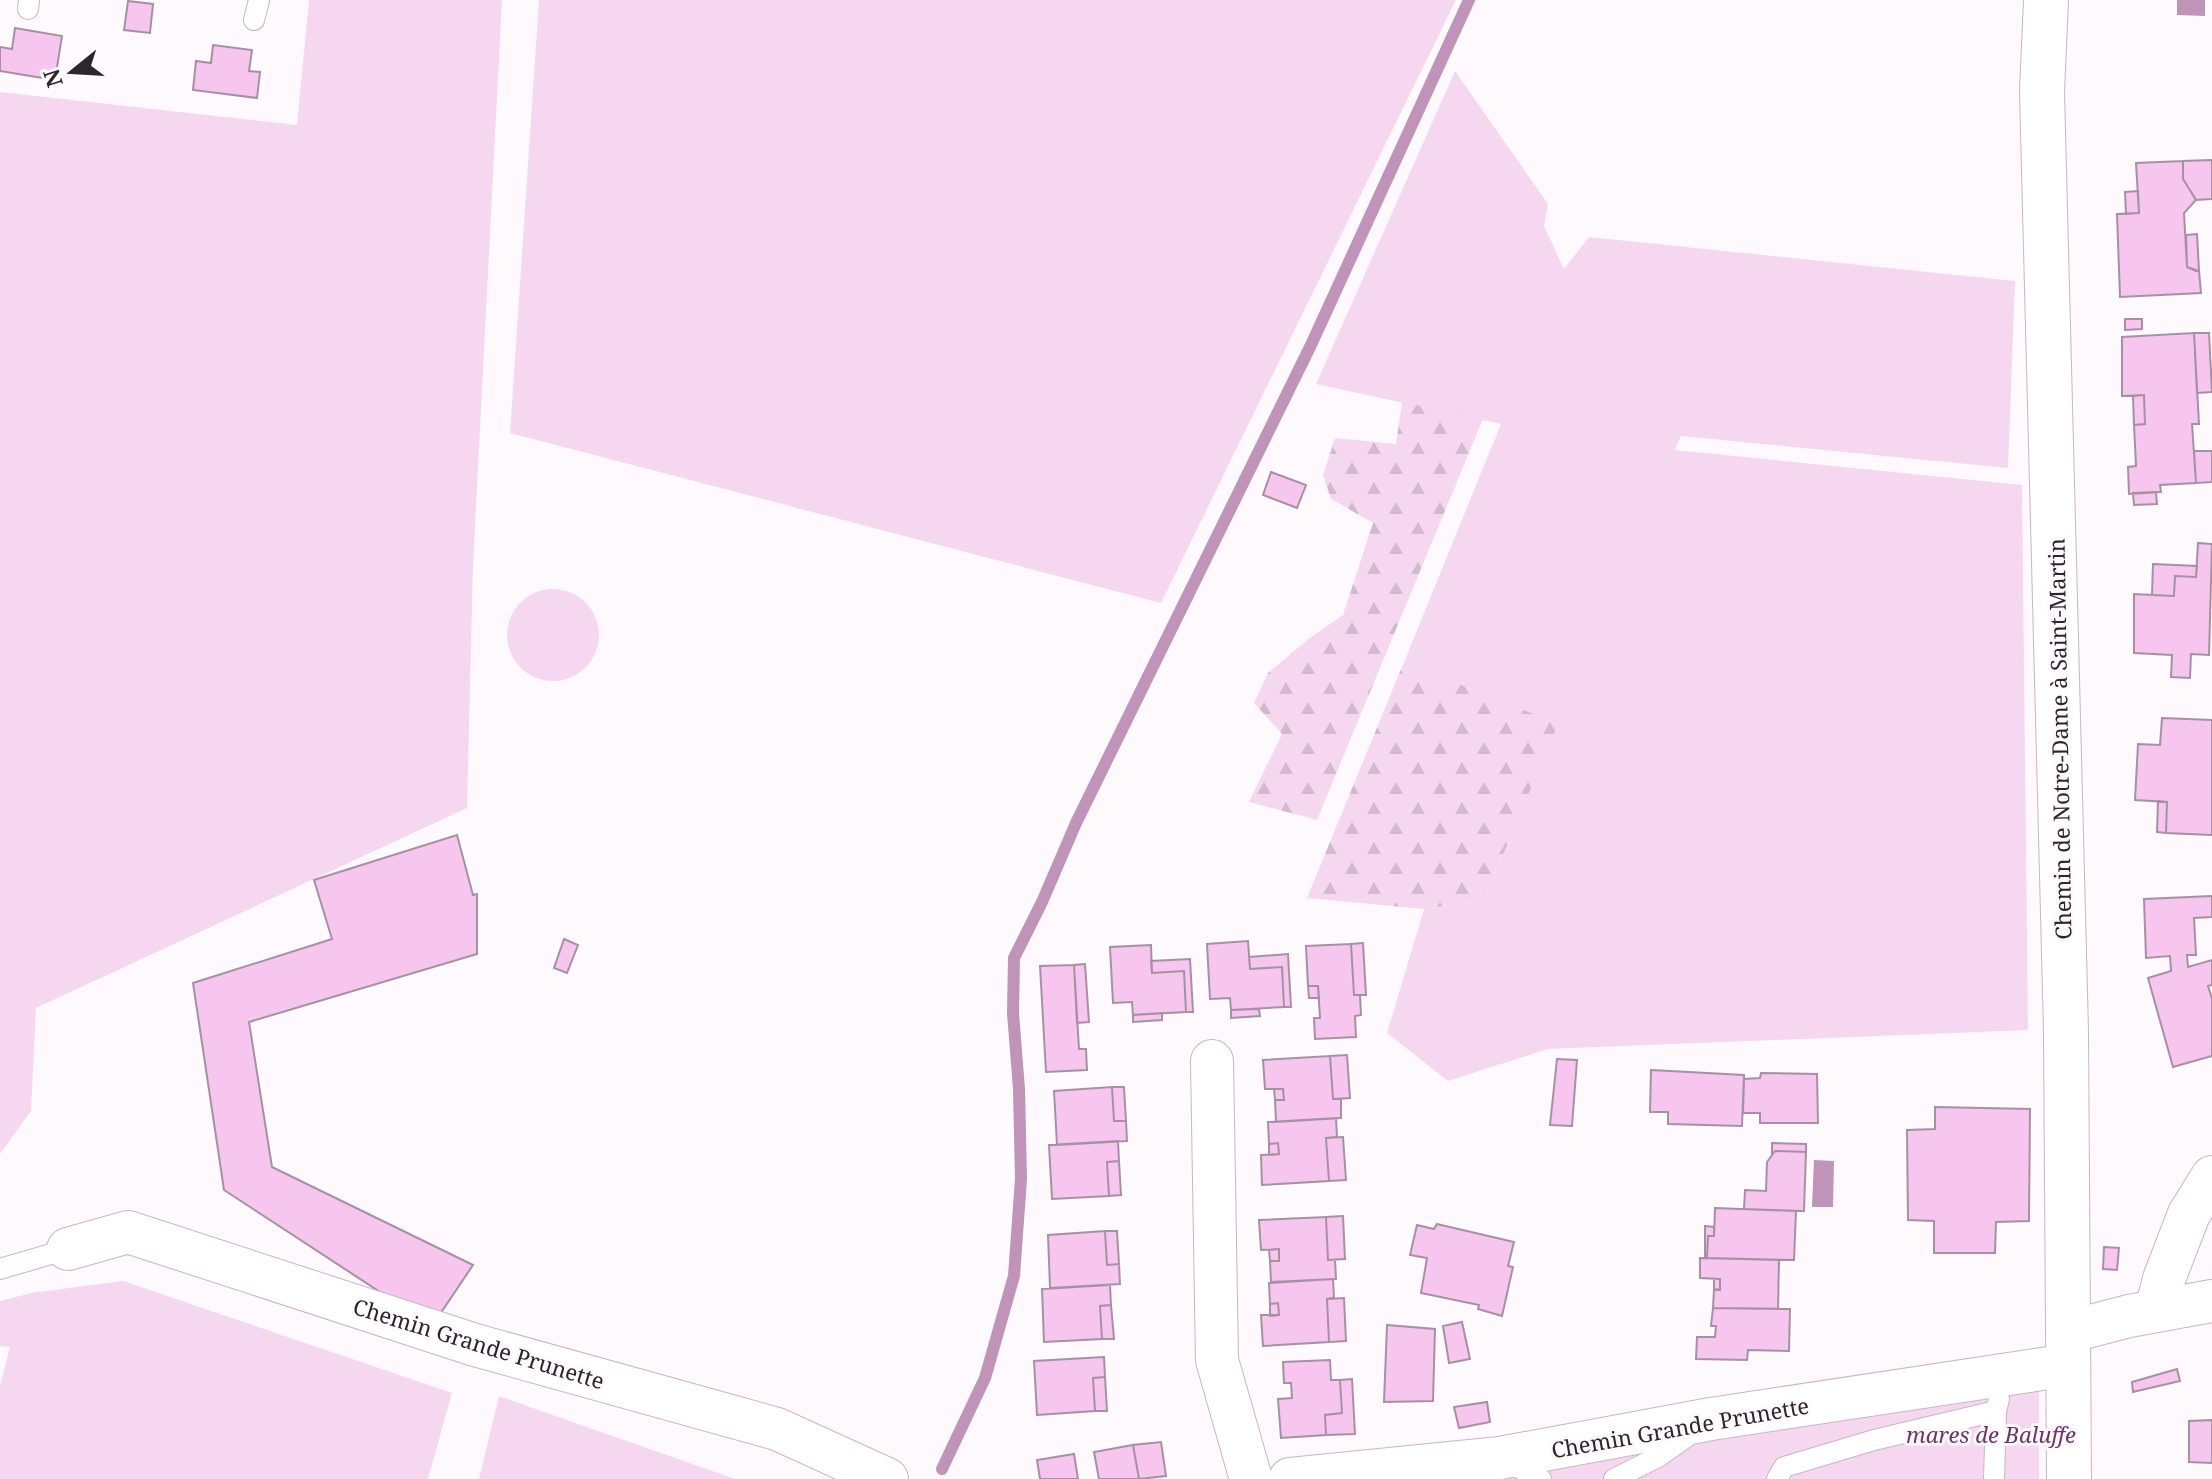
<svg xmlns="http://www.w3.org/2000/svg" width="2212" height="1479" viewBox="0 0 2212 1479" font-family="'Noto Serif',serif">
  <defs>
    <pattern id="forest-firs" width="22" height="20" patternUnits="userSpaceOnUse" patternTransform="scale(2)"><rect width="22" height="20" fill="#f5d8f0"/><path d="M5 1l3.5 6h-7zM16 11l3.5 6h-7z" fill="#d2b9ce"/></pattern>
  </defs>
  <rect width="100%" height="100%" fill="#fef9fd"/>
  <path fill="#f5d8f0" d="M 309,0 L 502,0 L 473,565 L 467,808 L 36,1008 L 31,1111 L 0,1154 L 0,92 L 297,125 Z
    M 539,0 L 1456,0 L 1161,603 L 510,433 Z
    M 1455,71 L 1548,204 L 1544,226 L 1564,269 L 1589,237 L 2015,281 L 2008,468 L 1681,436 L 1675,450 L 2022,485 L 2028,1030 L 1548,1049 L 1448,1081 L 1387,1033 L 1424,909 L 1484,900 L 1557,724 L 1404,662 L 1501,424 L 1316,384 Z
    M507 635a46 46 0 1 1 92 0a46 46 0 1 1-92 0Z
    M 123,1281 L 452,1393 L 428,1479 L 0,1479 L 0,1386 L 10,1347 L 0,1346 L 0,1301 L 31,1293 Z
    M 2039,1381 L 2039,1479 L 1435,1479 Z
    M 499,1396 L 735,1479 L 479,1479 Z"/>
  <path fill="url(#forest-firs)" d="M 1402,402 L 1483,419 L 1317,820 L 1249,802 L 1282,734 L 1254,703 L 1268,673 L 1311,637 L 1343,615 L 1373,523 L 1331,499 L 1323,475 L 1335,438 L 1396,444 Z
    M 1404,662 L 1558,724 L 1484,900 L 1424,909 L 1307,898 Z"/>
  <path fill="#c093b9" d="M 2177,0 L 2205,0 L 2205,16 L 2177,15 Z
    M 1814,1160 L 1834,1161 L 1833,1207 L 1812,1207 Z"/>
  <g fill="none" stroke-linecap="round" stroke-linejoin="round">
    <path stroke="#c093b9" stroke-width="12" d="M 942,1469 L 985,1378 L 1014,1276 L 1021,1179 L 1019,1089 L 1013,1013 L 1014,958 L 1042,902 L 1076,823 L 1311,345 L 1469,0"/>
  </g>
  <path fill="#f6c6ee" stroke="#a691a3" stroke-width="2" d="M 128,1 L 153,4 L 150,33 L 124,30 Z
    M 15,28 L 62,36 L 55,80 L 0,71 L 0,47 L 12,49 Z
    M 213,45 L 252,50 L 249,71 L 260,72 L 257,98 L 193,90 L 196,61 L 211,63 Z
    M 2212,160 L 2212,199 L 2196,200 L 2183,179 L 2183,161 Z
    M 2183,161 L 2183,179 L 2196,200 L 2184,213 L 2187,267 L 2199,271 L 2201,293 L 2120,297 L 2117,214 L 2139,213 L 2136,163 Z
    M 2138,191 L 2139,213 L 2126,214 L 2125,192 Z
    M 2197,234 L 2199,271 L 2196,271 L 2187,267 L 2186,235 Z
    M 2125,319 L 2142,319 L 2142,329 L 2125,330 Z
    M 2194,333 L 2209,333 L 2212,392 L 2197,393 Z
    M 2194,333 L 2199,424 L 2192,424 L 2196,483 L 2160,485 L 2161,492 L 2129,494 L 2128,467 L 2136,466 L 2134,425 L 2145,424 L 2144,395 L 2122,396 L 2122,337 Z
    M 2144,395 L 2145,424 L 2134,425 L 2133,396 Z
    M 2194,451 L 2212,451 L 2212,482 L 2196,483 Z
    M 1271,472 L 1306,485 L 1297,508 L 1263,495 Z
    M 2156,492 L 2157,504 L 2134,505 L 2133,493 Z
    M 2198,543 L 2212,544 L 2209,655 L 2191,654 L 2190,678 L 2171,677 L 2172,655 L 2134,653 L 2134,594 L 2174,596 L 2175,576 L 2196,577 Z
    M 2153,564 L 2197,566 L 2196,577 L 2175,576 L 2174,596 L 2152,595 Z
    M 2162,718 L 2212,720 L 2212,835 L 2166,833 L 2167,802 L 2135,800 L 2138,744 L 2160,745 Z
    M 2158,801 L 2167,802 L 2166,833 L 2157,832 Z
    M 457,835 L 473,895 L 477,894 L 477,954 L 249,1022 L 272,1167 L 473,1265 L 432,1326 L 224,1190 L 193,983 L 332,939 L 314,880 Z
    M 2212,896 L 2212,917 L 2194,918 L 2196,955 L 2187,955 L 2188,967 L 2212,960 L 2212,985 L 2208,986 L 2212,999 L 2212,1056 L 2173,1067 L 2148,978 L 2171,971 L 2170,956 L 2146,958 L 2144,899 Z
    M 564,939 L 578,945 L 567,973 L 554,968 Z
    M 1248,941 L 1250,969 L 1282,967 L 1284,1007 L 1231,1010 L 1230,998 L 1210,999 L 1207,944 Z
    M 1363,943 L 1366,995 L 1354,995 L 1351,944 Z
    M 1351,944 L 1354,995 L 1360,995 L 1361,1015 L 1355,1016 L 1356,1037 L 1315,1039 L 1314,1018 L 1320,1018 L 1318,986 L 1308,986 L 1306,946 Z
    M 1151,945 L 1152,973 L 1184,971 L 1186,1012 L 1133,1015 L 1132,1002 L 1113,1003 L 1110,947 Z
    M 1288,954 L 1291,1007 L 1284,1007 L 1282,967 L 1250,969 L 1249,957 Z
    M 1190,959 L 1193,1012 L 1186,1012 L 1184,971 L 1152,973 L 1151,961 Z
    M 1085,964 L 1089,1022 L 1077,1023 L 1074,965 Z
    M 1074,965 L 1079,1049 L 1086,1049 L 1087,1070 L 1046,1072 L 1040,966 Z
    M 1308,986 L 1318,986 L 1319,998 L 1309,998 Z
    M 1259,1009 L 1260,1016 L 1231,1018 L 1231,1010 Z
    M 1162,1013 L 1162,1020 L 1133,1022 L 1133,1015 Z
    M 1347,1055 L 1350,1098 L 1333,1099 L 1330,1056 Z
    M 1330,1056 L 1333,1099 L 1341,1099 L 1341,1118 L 1276,1122 L 1275,1100 L 1284,1100 L 1283,1089 L 1265,1089 L 1263,1060 Z
    M 1557,1059 L 1577,1060 L 1572,1126 L 1550,1125 Z
    M 1651,1070 L 1744,1075 L 1742,1126 L 1668,1124 L 1668,1112 L 1650,1112 Z
    M 1761,1073 L 1817,1074 L 1818,1123 L 1760,1123 L 1760,1113 L 1743,1113 L 1744,1079 L 1760,1078 Z
    M 1112,1087 L 1114,1121 L 1126,1121 L 1127,1141 L 1057,1145 L 1054,1091 Z
    M 1112,1087 L 1124,1087 L 1126,1121 L 1114,1121 Z
    M 1274,1089 L 1283,1089 L 1284,1100 L 1275,1100 Z
    M 1935,1107 L 2030,1109 L 2029,1221 L 1996,1222 L 1995,1253 L 1934,1253 L 1934,1221 L 1908,1220 L 1907,1130 L 1935,1129 Z
    M 1336,1118 L 1337,1137 L 1326,1138 L 1329,1181 L 1262,1185 L 1261,1155 L 1279,1154 L 1278,1143 L 1269,1144 L 1268,1122 Z
    M 1343,1137 L 1346,1180 L 1329,1181 L 1326,1138 Z
    M 1118,1141 L 1119,1161 L 1107,1162 L 1109,1196 L 1052,1199 L 1049,1145 Z
    M 1278,1143 L 1279,1154 L 1269,1155 L 1269,1144 Z
    M 1772,1143 L 1806,1144 L 1806,1152 L 1775,1151 L 1772,1155 Z
    M 1775,1151 L 1806,1152 L 1804,1211 L 1744,1209 L 1745,1190 L 1766,1191 L 1767,1162 Z
    M 1119,1161 L 1121,1195 L 1109,1196 L 1107,1162 Z
    M 1715,1208 L 1796,1211 L 1794,1260 L 1707,1258 L 1708,1236 L 1714,1236 Z
    M 1343,1216 L 1345,1259 L 1328,1260 L 1326,1217 Z
    M 1326,1217 L 1328,1260 L 1335,1260 L 1336,1279 L 1271,1282 L 1270,1261 L 1279,1261 L 1279,1249 L 1261,1250 L 1259,1220 Z
    M 1437,1224 L 1514,1242 L 1508,1266 L 1513,1267 L 1502,1316 L 1478,1309 L 1479,1305 L 1421,1293 L 1427,1258 L 1410,1255 L 1417,1225 L 1434,1229 Z
    M 1705,1226 L 1714,1227 L 1714,1236 L 1708,1236 L 1707,1258 L 1705,1258 Z
    M 1105,1231 L 1117,1231 L 1119,1264 L 1107,1265 Z
    M 1105,1231 L 1107,1265 L 1119,1264 L 1120,1284 L 1050,1288 L 1048,1235 Z
    M 2104,1247 L 2119,1248 L 2117,1270 L 2103,1269 Z
    M 1279,1249 L 1279,1261 L 1270,1261 L 1269,1250 Z
    M 1700,1258 L 1779,1260 L 1778,1309 L 1713,1308 L 1714,1289 L 1720,1290 L 1720,1279 L 1700,1278 Z
    M 1333,1279 L 1334,1298 L 1327,1299 L 1329,1342 L 1263,1346 L 1261,1315 L 1279,1315 L 1278,1303 L 1270,1304 L 1269,1283 Z
    M 1714,1279 L 1720,1279 L 1720,1290 L 1714,1289 Z
    M 1110,1285 L 1111,1305 L 1100,1306 L 1102,1339 L 1044,1342 L 1042,1289 Z
    M 1344,1298 L 1346,1341 L 1329,1342 L 1327,1299 Z
    M 1278,1303 L 1279,1315 L 1270,1316 L 1270,1304 Z
    M 1111,1305 L 1114,1339 L 1102,1339 L 1100,1306 Z
    M 1713,1308 L 1790,1309 L 1789,1351 L 1748,1350 L 1747,1360 L 1696,1359 L 1697,1337 L 1715,1337 L 1716,1326 L 1711,1326 Z
    M 1462,1322 L 1470,1359 L 1449,1363 L 1443,1326 Z
    M 1387,1325 L 1435,1329 L 1433,1401 L 1384,1402 Z
    M 1104,1357 L 1105,1377 L 1093,1378 L 1095,1411 L 1037,1415 L 1034,1361 Z
    M 1330,1360 L 1331,1380 L 1340,1380 L 1342,1413 L 1325,1415 L 1326,1435 L 1281,1438 L 1278,1399 L 1292,1398 L 1291,1383 L 1284,1383 L 1283,1362 Z
    M 2177,1369 L 2180,1381 L 2133,1392 L 2132,1382 Z
    M 1105,1377 L 1107,1411 L 1095,1411 L 1093,1378 Z
    M 1352,1379 L 1355,1434 L 1326,1435 L 1325,1415 L 1342,1413 L 1340,1380 Z
    M 1487,1402 L 1490,1422 L 1459,1428 L 1454,1407 Z
    M 2212,1420 L 2212,1463 L 2189,1462 L 2189,1421 Z
    M 1161,1442 L 1166,1476 L 1139,1479 L 1133,1445 Z
    M 1133,1445 L 1139,1479 L 1099,1479 L 1094,1452 Z
    M 1074,1454 L 1078,1479 L 1040,1479 L 1037,1460 Z"/>
  <g fill="none" stroke-linecap="round" stroke-linejoin="round">
    <g stroke="#cab4c6" stroke-width="22">
      <path id="lane" d="M 28,9 L 29,0
        M 254,20 L 259,0
        M 0,1269 L 68,1249
        M 1509,1463 L 1541,1479
        M 1614,1479 L 1658,1457 L 1692,1433
        M 1777,1479 L 1784,1467 L 1874,1440 L 1996,1411
        M 1994,1479 L 1996,1411 L 1999,1399"/>
    </g>
    <g stroke="#cab4c6" stroke-width="44">
      <path id="street" d="M 1212,1061 L 1217,1360 L 1251,1479
        M 68,1249 L 128,1232 L 475,1345 L 777,1429 L 887,1479
        M 2156,1310 L 2164,1279 L 2189,1214 L 2212,1177
        M 2068,1332 L 2129,1316 L 2212,1301
        M 1290,1479 L 1500,1458 L 1711,1419 L 2068,1365"/>
    </g>
    <g stroke="#cab4c6" stroke-width="46">
      <path id="secondary" d="M 2046,0 L 2042,92 L 2066,1031 L 2069,1479"/>
    </g>
    <use href="#lane" stroke="#fff" stroke-width="20"/>
    <use href="#street" stroke="#fff" stroke-width="42"/>
    <use href="#secondary" stroke="#fff" stroke-width="44"/>
  </g>
  <g text-anchor="middle" dominant-baseline="central" stroke-width="6" stroke-linejoin="round" paint-order="stroke">
    <g font-size="22" fill="#2e262d" stroke="#fef9fd">
      <text transform="translate(2059 739) rotate(-91)">Chemin de Notre-Dame à Saint-Martin</text>
      <text transform="translate(479 1343) rotate(17)">Chemin Grande Prunette</text>
      <text transform="translate(1680 1427) rotate(-10)">Chemin Grande Prunette</text>
    </g>
    <g font-size="22" font-style="italic" fill="#6e3668" stroke="#fef9fd">
      <text x="1991" y="1434">mares de Baluffe</text>
    </g>
  </g>
  <g transform="translate(72 72) rotate(252)" stroke="#fef9fd" stroke-width="6" paint-order="stroke">
  <path d="M0-6L14 30L0 20L-14 30Z" fill="#2e262d"/>
  <text y="-12" font-size="22" font-weight="bold" text-anchor="middle" fill="#2e262d">N</text>
  </g>
</svg>
